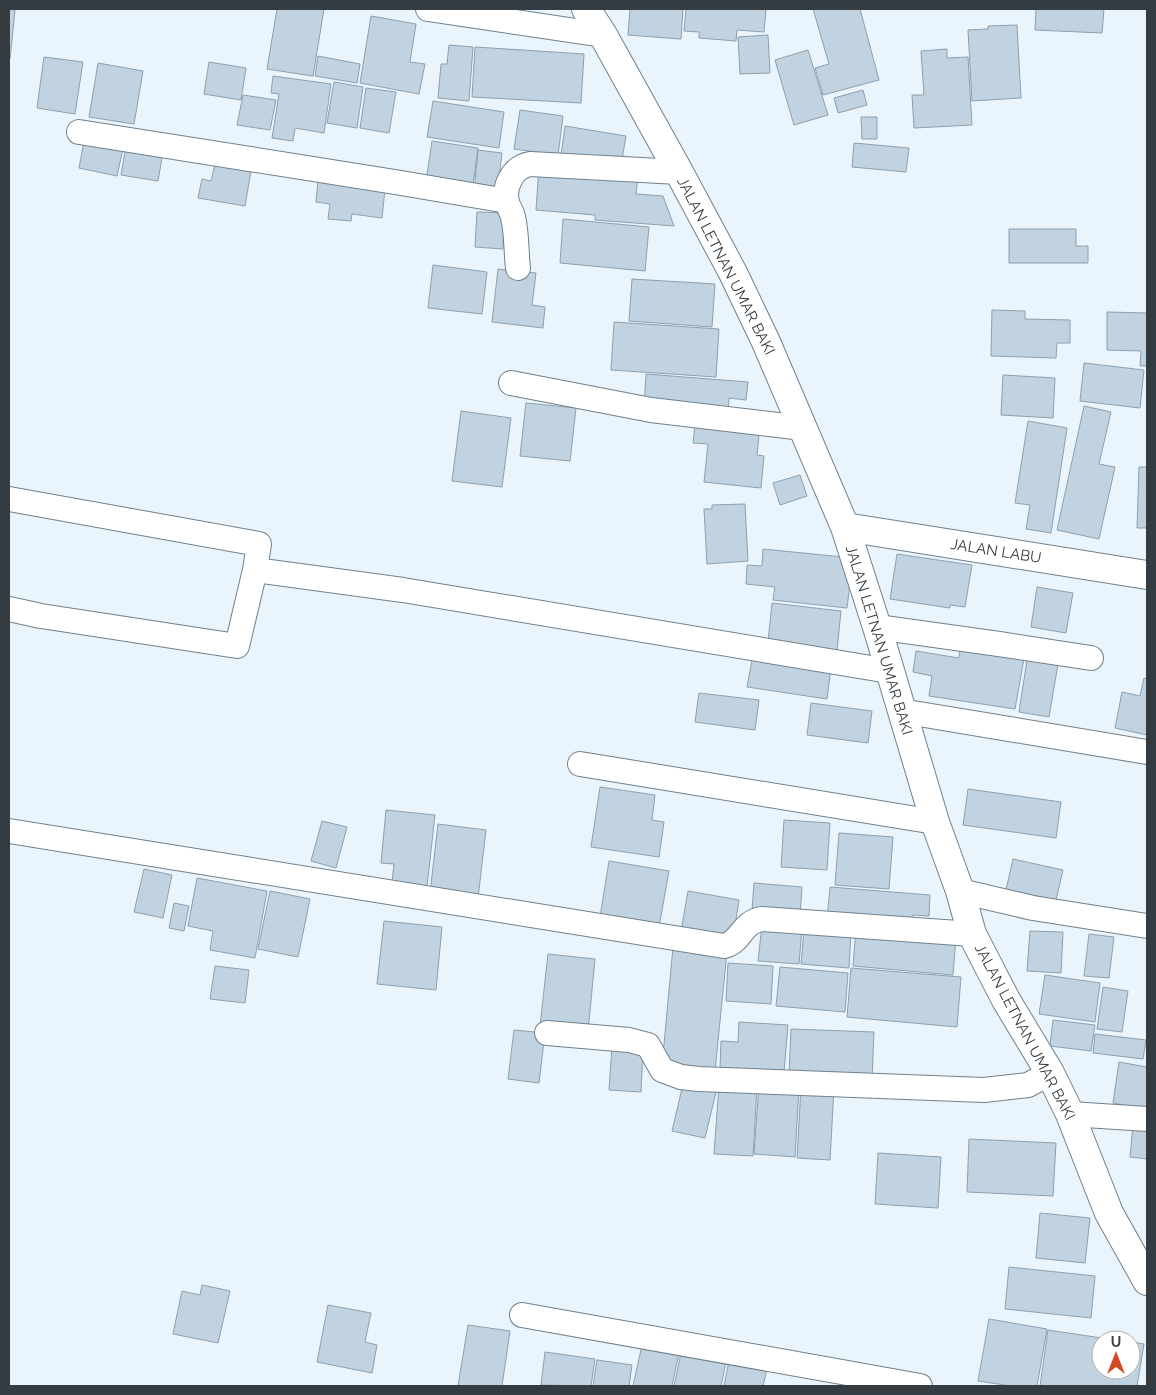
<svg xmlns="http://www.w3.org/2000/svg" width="1156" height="1395" viewBox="0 0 1156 1395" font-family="Raleway,sans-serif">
  <rect width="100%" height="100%" fill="#e9f4fc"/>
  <path fill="#c1d3e1" stroke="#8e9fad" d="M 9,9 L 15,10 L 10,59 L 9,59 Z
    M 277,9 L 324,9 L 313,76 L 267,69 Z
    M 630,9 L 683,9 L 681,39 L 628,35 Z
    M 686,9 L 766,9 L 764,32 L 737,30 L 736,41 L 699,38 L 699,32 L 684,31 Z
    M 813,9 L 860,9 L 879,80 L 823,95 L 815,68 L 829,64 Z
    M 1036,9 L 1104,9 L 1102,33 L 1035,30 Z
    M 371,16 L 416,24 L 410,62 L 425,64 L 419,94 L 360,83 Z
    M 1017,25 L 1021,98 L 972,101 L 968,30 L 988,29 L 988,26 Z
    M 768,35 L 770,73 L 740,74 L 738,37 Z
    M 449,45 L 473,47 L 469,101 L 438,98 L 441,64 L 447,64 Z
    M 475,47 L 584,54 L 581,103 L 472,97 Z
    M 947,49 L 947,58 L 968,57 L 972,125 L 914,128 L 912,95 L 924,95 L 921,51 Z
    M 808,50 L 828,115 L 794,125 L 775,60 Z
    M 318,56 L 360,64 L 357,83 L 315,76 Z
    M 44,57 L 83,62 L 75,114 L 37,108 Z
    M 209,62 L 246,68 L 241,100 L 204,94 Z
    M 98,63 L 143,71 L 134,124 L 89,117 Z
    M 273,76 L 331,84 L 324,133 L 295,128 L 293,141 L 272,138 L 279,94 L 271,93 Z
    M 334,82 L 363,87 L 357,128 L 327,123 Z
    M 366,88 L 396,92 L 389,133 L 360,128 Z
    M 863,90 L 867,105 L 838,113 L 834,98 Z
    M 243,95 L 276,100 L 270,130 L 237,125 Z
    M 433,101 L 504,112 L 499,148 L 427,137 Z
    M 520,110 L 563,116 L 558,155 L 514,149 Z
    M 861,117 L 877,117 L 877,139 L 862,139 Z
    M 565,126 L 626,136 L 621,165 L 561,156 Z
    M 85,136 L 124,144 L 117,176 L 79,168 Z
    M 432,141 L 478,148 L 472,192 L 440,188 L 441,178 L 427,175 Z
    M 854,143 L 909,148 L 906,172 L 852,167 Z
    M 126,146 L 163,152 L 158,181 L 121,175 Z
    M 478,150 L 502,153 L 497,193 L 474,191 Z
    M 215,164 L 251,171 L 245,206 L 198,198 L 202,179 L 211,181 Z
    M 539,167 L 638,176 L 636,194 L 663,196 L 674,226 L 595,220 L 595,215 L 536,210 Z
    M 318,180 L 385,189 L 382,218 L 352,214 L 351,221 L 328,219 L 330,204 L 316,202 Z
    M 477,212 L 504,213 L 503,249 L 475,247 Z
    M 563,219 L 649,227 L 645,271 L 560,263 Z
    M 1009,229 L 1076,229 L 1076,246 L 1088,246 L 1088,263 L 1009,263 Z
    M 433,265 L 487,272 L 482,314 L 428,308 Z
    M 498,269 L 536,273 L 532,305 L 545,307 L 543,328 L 492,322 Z
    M 632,279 L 715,284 L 712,327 L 629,321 Z
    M 992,310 L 1025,311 L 1025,319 L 1070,320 L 1070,343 L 1057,343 L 1056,358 L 991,356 Z
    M 1107,312 L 1147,313 L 1147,366 L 1140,366 L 1141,351 L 1107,350 Z
    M 614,322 L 719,329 L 716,377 L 611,370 Z
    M 1084,363 L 1144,370 L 1140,408 L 1080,401 Z
    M 646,374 L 748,382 L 746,400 L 729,398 L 728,415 L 644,408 Z
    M 1003,375 L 1055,378 L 1053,418 L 1001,415 Z
    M 526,403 L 576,408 L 570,461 L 520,456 Z
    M 1084,406 L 1111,412 L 1099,464 L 1115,467 L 1099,539 L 1057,530 Z
    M 461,411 L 511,418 L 502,487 L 452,481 Z
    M 696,417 L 760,424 L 757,455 L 764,456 L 761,488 L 704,482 L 708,444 L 693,443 Z
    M 1028,421 L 1067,428 L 1051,533 L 1026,529 L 1030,505 L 1015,503 Z
    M 1139,467 L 1147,467 L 1147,528 L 1137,528 Z
    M 800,475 L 807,496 L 780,505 L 773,483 Z
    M 745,504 L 748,561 L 707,564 L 704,509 L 712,509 L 712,505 Z
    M 763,549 L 853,558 L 847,608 L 773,600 L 775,587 L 746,584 L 747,565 L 762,566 Z
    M 897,554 L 972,565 L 965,607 L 950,605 L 950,608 L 890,599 Z
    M 1037,587 L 1073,593 L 1066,633 L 1031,627 Z
    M 772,603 L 841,611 L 837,650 L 768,642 Z
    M 961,643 L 1025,653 L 1015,709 L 929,696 L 932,676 L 913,672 L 916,651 L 959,658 Z
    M 753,655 L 831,667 L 827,699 L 747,687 Z
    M 1027,660 L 1058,664 L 1049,717 L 1019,712 Z
    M 1144,678 L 1147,679 L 1147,735 L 1115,728 L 1122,692 L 1140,696 Z
    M 699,693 L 759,700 L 755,730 L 695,722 Z
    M 811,703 L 872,711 L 868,743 L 807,735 Z
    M 600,787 L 655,795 L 652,820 L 664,822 L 659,857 L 591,847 Z
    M 968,789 L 1061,802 L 1056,838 L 963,825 Z
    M 386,810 L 435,815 L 427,886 L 392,882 L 394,864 L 381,863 Z
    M 784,820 L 830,823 L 827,870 L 781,867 Z
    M 322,821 L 347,827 L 336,868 L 311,861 Z
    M 438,824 L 486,830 L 478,898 L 430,893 Z
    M 839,833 L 893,837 L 889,889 L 835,885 Z
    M 1013,859 L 1063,870 L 1056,900 L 1006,890 Z
    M 609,861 L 669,871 L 659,927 L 600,917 Z
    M 144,869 L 172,875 L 163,918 L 134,912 Z
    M 197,878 L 267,891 L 255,958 L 210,950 L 213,931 L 188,926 Z
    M 754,883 L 802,887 L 800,915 L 752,910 Z
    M 830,887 L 930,895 L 929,916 L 913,915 L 912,926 L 827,919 Z
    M 270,891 L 310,899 L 298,957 L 258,949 Z
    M 688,891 L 739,900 L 733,939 L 681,931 Z
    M 174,903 L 189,906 L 184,931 L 169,928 Z
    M 384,921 L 442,927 L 436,990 L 377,984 Z
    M 762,925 L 802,928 L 799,964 L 758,961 Z
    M 856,928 L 956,937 L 953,975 L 853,966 Z
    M 804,930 L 851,933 L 849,968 L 801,964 Z
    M 1030,931 L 1063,932 L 1061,973 L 1027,971 Z
    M 1089,934 L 1114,937 L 1109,978 L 1084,976 Z
    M 673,947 L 727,952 L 715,1071 L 662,1066 Z
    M 548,954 L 595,959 L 588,1032 L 540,1026 Z
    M 728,963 L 773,966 L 771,1004 L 726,1001 Z
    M 215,966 L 249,970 L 245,1003 L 210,999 Z
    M 780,967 L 848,973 L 845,1012 L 776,1006 Z
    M 851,968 L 961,977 L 957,1027 L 847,1017 Z
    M 1045,975 L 1100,983 L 1095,1022 L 1039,1014 Z
    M 1103,987 L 1128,991 L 1122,1032 L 1097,1029 Z
    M 1053,1020 L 1095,1025 L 1091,1051 L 1050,1046 Z
    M 739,1022 L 788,1025 L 784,1072 L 720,1068 L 721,1041 L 738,1042 Z
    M 791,1029 L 874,1032 L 872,1079 L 789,1075 Z
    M 514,1030 L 545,1033 L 539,1083 L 508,1079 Z
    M 1095,1034 L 1146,1040 L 1143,1059 L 1093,1053 Z
    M 612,1047 L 643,1049 L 641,1092 L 609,1090 Z
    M 1119,1062 L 1147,1067 L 1147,1109 L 1113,1103 Z
    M 684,1080 L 717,1088 L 705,1138 L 672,1131 Z
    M 719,1085 L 757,1087 L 753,1156 L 714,1154 Z
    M 759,1085 L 799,1087 L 795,1157 L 754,1154 Z
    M 801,1086 L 834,1088 L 830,1160 L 797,1158 Z
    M 1133,1125 L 1147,1127 L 1147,1159 L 1130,1157 Z
    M 969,1139 L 1056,1143 L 1053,1196 L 967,1192 Z
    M 878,1153 L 941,1157 L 938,1208 L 875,1204 Z
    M 1040,1213 L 1090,1218 L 1085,1263 L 1036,1258 Z
    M 1009,1267 L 1095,1276 L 1091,1318 L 1005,1309 Z
    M 202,1285 L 230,1291 L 218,1343 L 173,1334 L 182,1291 L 200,1295 Z
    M 328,1305 L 371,1313 L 365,1342 L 377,1345 L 372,1373 L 317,1362 Z
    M 989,1319 L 1047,1329 L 1037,1386 L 1011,1386 L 978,1381 Z
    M 468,1325 L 510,1331 L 502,1386 L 458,1386 Z
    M 1048,1330 L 1115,1340 L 1101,1340 L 1101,1370 L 1131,1370 L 1131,1342 L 1144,1344 L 1137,1386 L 1040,1386 Z
    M 642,1345 L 679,1353 L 672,1386 L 633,1386 Z
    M 545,1352 L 595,1359 L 591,1386 L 541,1385 Z
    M 681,1353 L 726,1362 L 721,1386 L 674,1386 Z
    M 597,1360 L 632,1365 L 629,1386 L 593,1386 Z
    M 729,1361 L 767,1369 L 763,1386 L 724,1386 Z"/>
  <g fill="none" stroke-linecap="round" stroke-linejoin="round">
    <g stroke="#70808d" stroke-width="26">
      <path id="minor" d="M 428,9 L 603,35
        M 79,132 L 395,182 L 507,201
        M 518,268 C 516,252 517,233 513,217 C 512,212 509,208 507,203 C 503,186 513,167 530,164 L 679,172
        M 511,383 L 651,410 L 803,428
        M 9,499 L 259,544 L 255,570 L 237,646 L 41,616 L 9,609
        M 255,570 L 403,590 L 889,671
        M 877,627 L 999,644 L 1091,658
        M 901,711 L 1147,752
        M 580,764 L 935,822
        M 9,831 L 724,946 C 742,942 741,922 762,919 L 972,934
        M 960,891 L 1033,908 L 1147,926
        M 547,1033 L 629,1040 L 648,1045 L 662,1070 L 681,1077 L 699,1079 L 984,1090 L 1028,1085 L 1050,1073
        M 1070,1114 L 1147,1119
        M 522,1315 L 920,1386"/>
    </g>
    <g stroke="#70808d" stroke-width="30">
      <path id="tertiary" d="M 586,9 L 603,35 L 679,172 L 733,273 L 766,342 L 845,527 L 877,627 L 935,822 L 960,891 L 972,934 L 1006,1000 L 1050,1073 L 1070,1114 L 1109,1213 L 1147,1281
        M 845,527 L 1147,575"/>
    </g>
    <use href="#minor" stroke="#fff" stroke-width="24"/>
    <use href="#tertiary" stroke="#fff" stroke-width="28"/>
  </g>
  <g text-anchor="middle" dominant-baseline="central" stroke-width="4" stroke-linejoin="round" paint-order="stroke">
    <g font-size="15" fill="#343b41" stroke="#fff">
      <text transform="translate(726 266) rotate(63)">JALAN LETNAN UMAR BAKI</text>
      <text transform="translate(996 551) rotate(9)">JALAN LABU</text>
      <text transform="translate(879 640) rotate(73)">JALAN LETNAN UMAR BAKI</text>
      <text transform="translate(1025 1032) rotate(62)">JALAN LETNAN UMAR BAKI</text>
    </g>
  </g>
  <rect width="1156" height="1395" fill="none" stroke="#343b41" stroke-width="20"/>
  <g transform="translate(1116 1355)"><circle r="24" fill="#ffffff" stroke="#aeb1b3"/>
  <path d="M0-4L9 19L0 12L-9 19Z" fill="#d34925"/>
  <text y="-8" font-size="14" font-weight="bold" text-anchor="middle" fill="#343b41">U</text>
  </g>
</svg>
